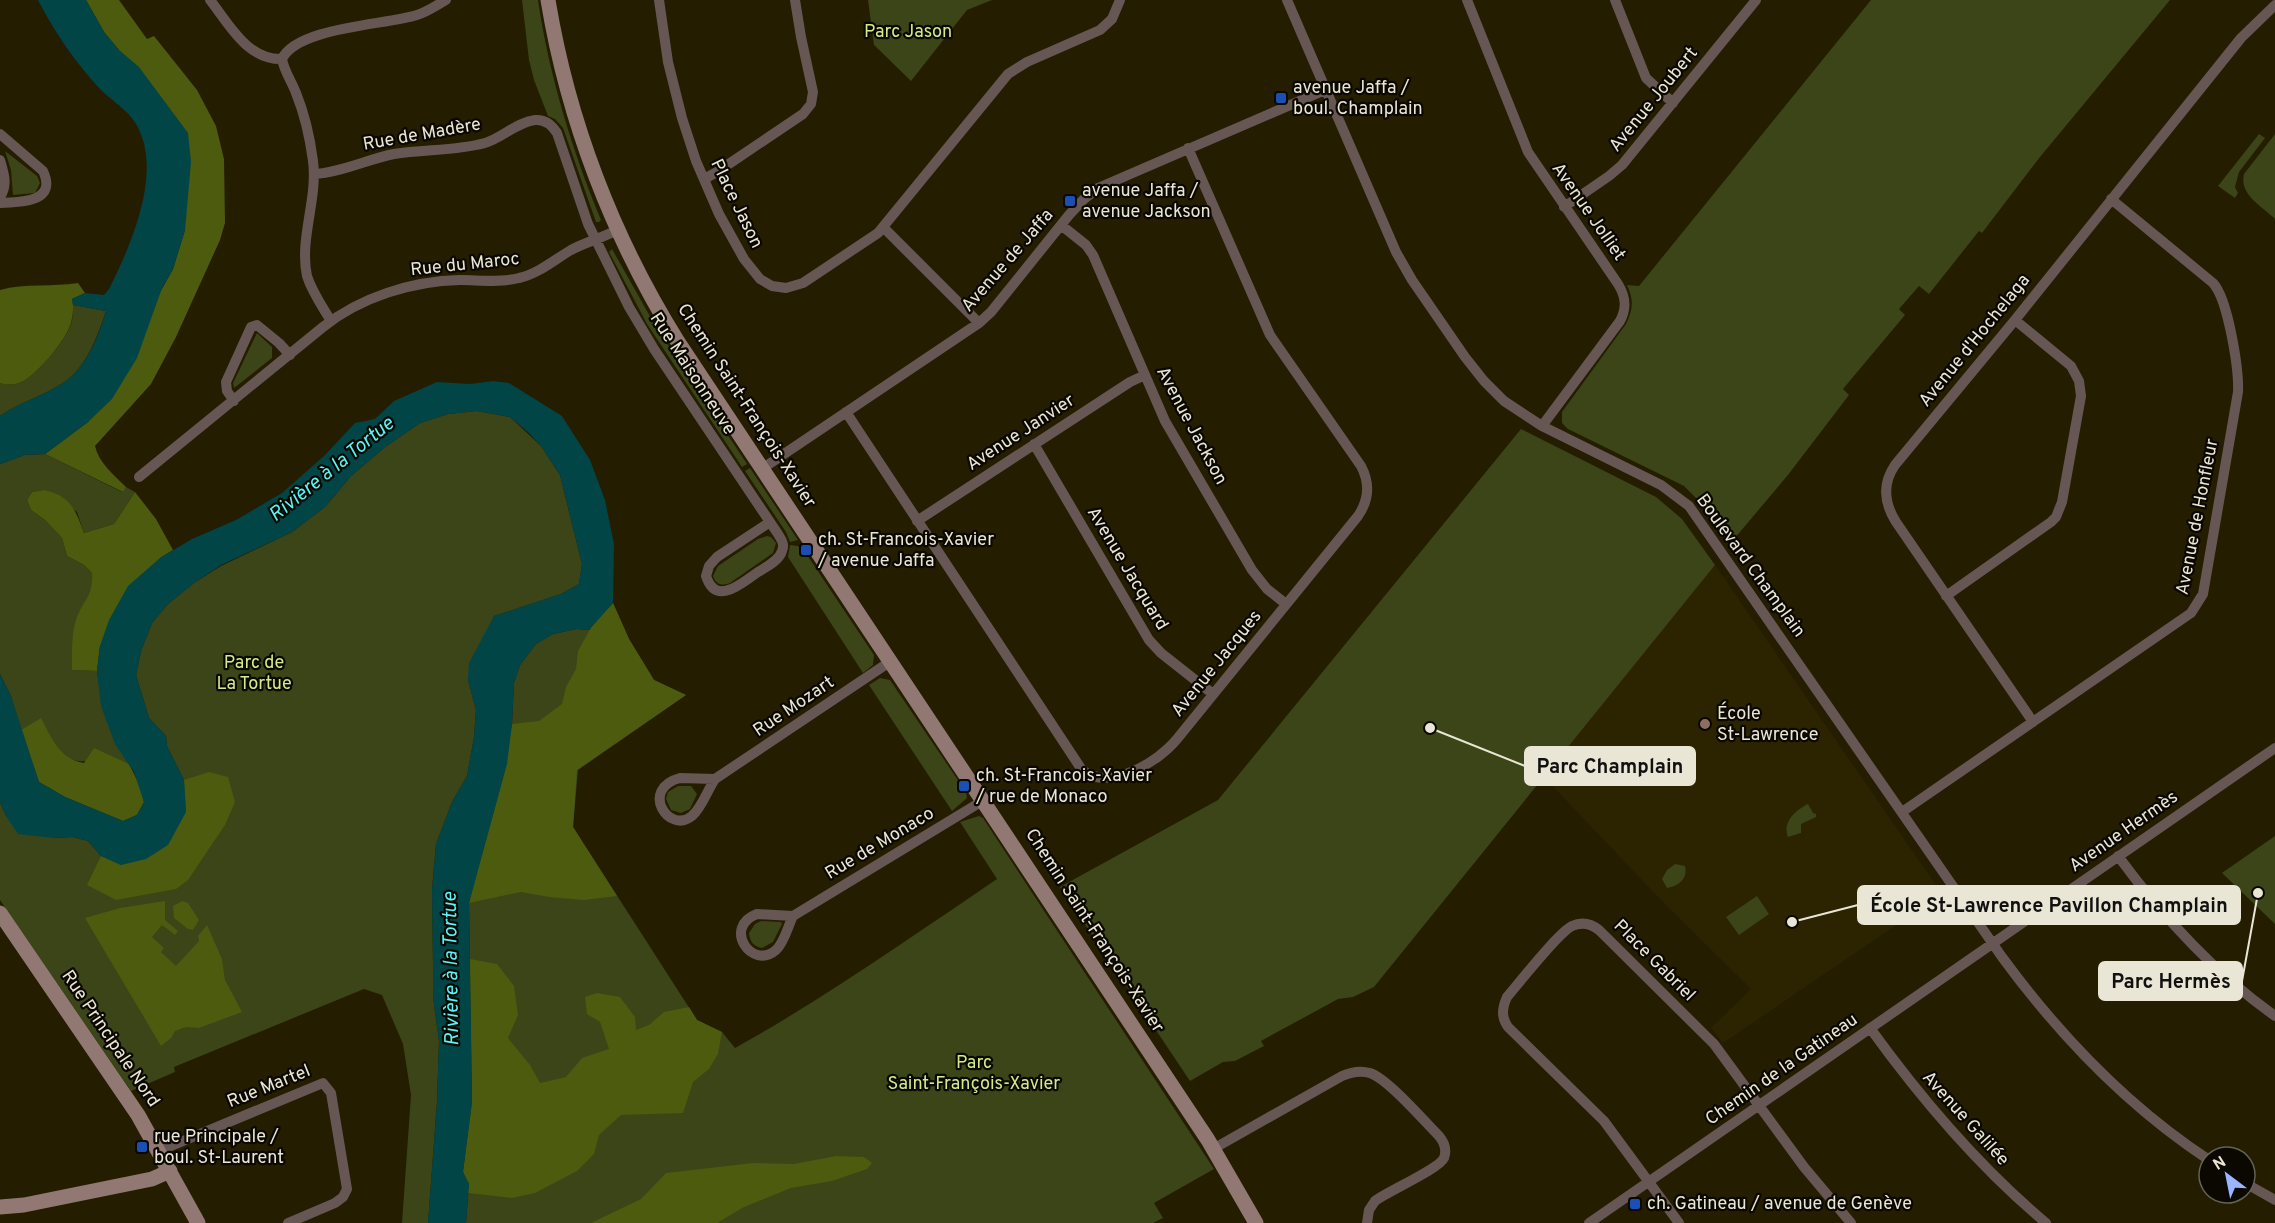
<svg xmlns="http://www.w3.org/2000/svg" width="2275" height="1223" viewBox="0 0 2275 1223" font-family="Overpass,sans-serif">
  <rect width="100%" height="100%" fill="#241d00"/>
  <path fill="#2c2400" d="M 1715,565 L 1942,894 L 1723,1043 L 1711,1028 L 1751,989 L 1661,900 L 1543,776 Z"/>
  <path fill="#3b4517" d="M 522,0 L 538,0 C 549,75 572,150 601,220 L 599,222 L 596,222 L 563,128 L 555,119 L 548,116 L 534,80 L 529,60 Z
    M 868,0 L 992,0 L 967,10 L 911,81 L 874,45 Z
    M 1871,0 L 2170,0 L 2040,157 L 1982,233 L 1979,231 L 1929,294 L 1919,286 L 1899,309 L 1905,315 L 1843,389 L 1849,395 L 1788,475 L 1729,545 L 1696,498 L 1684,486 L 1568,429 L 1562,423 L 1562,412 L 1626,324 C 1633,310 1634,300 1627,285 L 1639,286 Z
    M 2259,134 L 2265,138 L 2239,172 L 2235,187 L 2238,193 L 2235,198 L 2218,186 Z
    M 2275,134 L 2275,219 C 2262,206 2239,195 2244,174 Z
    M 5,151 L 37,176 L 40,183 L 35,193 L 13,195 L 11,170 Z
    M 612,249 L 656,327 L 747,464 L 742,467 L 647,324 L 609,252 Z
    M 73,305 L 106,311 C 97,337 87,367 63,383 C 43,396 20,402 0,416 L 0,383 C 5,385 13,385 19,383 C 35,378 66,340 71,324 C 73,318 73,311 73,305 Z
    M 257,333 L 272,347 L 272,358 L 234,388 L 233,383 Z
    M 477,411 L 510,417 L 541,446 L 560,475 L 582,564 L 579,584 L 561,594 L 494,616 L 468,680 L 476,710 L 474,737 L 467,776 L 452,802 L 436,844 L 432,889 L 433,963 L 433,997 L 439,1041 L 437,1102 L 428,1223 L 402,1223 L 411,1095 L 403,1044 L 382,995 L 364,989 L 174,1067 L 175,1072 L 131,1091 L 0,900 L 0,802 L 6,816 L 54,838 L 73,837 L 88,841 L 101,856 L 184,780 L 167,746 L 166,736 L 149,718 L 136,675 L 141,651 L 152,623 L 168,604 L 194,583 L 221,566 L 292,532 L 325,507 L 351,476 L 385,447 L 420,423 L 448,414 Z
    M 1521,429 L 1656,497 L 1682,519 L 1715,565 L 1374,987 L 1353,997 L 1338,999 L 1261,1041 L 1264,1046 L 1235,1061 L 1223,1062 L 1190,1081 L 1060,887 L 1218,800 Z
    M 45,454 L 122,492 L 126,487 L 135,492 L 114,524 L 84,533 L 77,512 L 44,490 L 32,492 L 27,500 L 31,510 L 45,520 L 62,538 L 67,556 L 84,565 L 92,573 L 93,589 L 77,618 L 73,670 L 97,671 C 102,707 109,734 129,764 C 92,750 71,782 47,730 L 31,726 L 21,730 L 11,696 L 0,674 L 0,464 L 25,455 Z
    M 750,468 L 798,540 L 790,542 L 786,532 L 745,471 Z
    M 767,536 L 771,537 L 776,543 L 773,553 L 730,583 C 722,586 716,585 713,576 L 718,566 L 758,539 Z
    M 790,545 L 798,546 L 805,557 L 807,555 L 874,655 L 873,665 L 863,673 L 788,557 Z
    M 613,603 L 629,639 L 654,680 L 686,695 L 578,770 L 573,827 L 697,1020 L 722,1032 L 735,1048 C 825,998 911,937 997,879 L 960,822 L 979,816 L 983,818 L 1214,1169 L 1154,1203 L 1163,1218 L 1153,1223 L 466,1223 L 469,1184 L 463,1172 L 472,1102 L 469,903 L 512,724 L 514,683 L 520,665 L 536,644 L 553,634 L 577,629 L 589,630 Z
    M 880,678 L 890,680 L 966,792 L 967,798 L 952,811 L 869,685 Z
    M 678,786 L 691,786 L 697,794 L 690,809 L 681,813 L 671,810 L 666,799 L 668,792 Z
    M 1808,804 L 1813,813 L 1816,814 L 1816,817 L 1801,824 L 1801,833 L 1788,837 C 1782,822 1796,810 1808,804 Z
    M 2275,836 L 2275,924 L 2222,873 Z
    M 1675,864 L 1685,866 C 1688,879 1679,886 1667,888 L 1662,879 L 1667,870 Z
    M 1757,896 L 1769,914 L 1739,935 L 1726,917 Z
    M 761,921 L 781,922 L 782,924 L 773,942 L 762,948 C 753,946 750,942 749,933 L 755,924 Z"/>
  <path fill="#4c5b0d" d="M 86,0 L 119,0 L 147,39 L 154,36 L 197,90 L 216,126 L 224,159 L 225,223 L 220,240 L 176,337 L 151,384 L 95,446 C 99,463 114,475 126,487 L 123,492 L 45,454 L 88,422 L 173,269 L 185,230 L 119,50 L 104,32 Z
    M 78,283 L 85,293 L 72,299 C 74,306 73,315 71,323 C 67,339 35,378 19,383 C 13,385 5,385 0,383 L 0,290 C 25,283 52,287 78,283 Z
    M 44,490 C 71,496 75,509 84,533 L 114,524 L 135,492 L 156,519 L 173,550 L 160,558 L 100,646 L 97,671 L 72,670 C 72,654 71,633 77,617 C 85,597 93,597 92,573 L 84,565 L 67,556 L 62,538 L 45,520 L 31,510 L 27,500 L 32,492 Z
    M 613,603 L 629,639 L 654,680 L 686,695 L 577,770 L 573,827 L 617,896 L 584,900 L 549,897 L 521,892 L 469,903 C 484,843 504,786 512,724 L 539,721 L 562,704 L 566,687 L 576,669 L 578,651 L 593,624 Z
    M 41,718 C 52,738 59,759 84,763 L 94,748 L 129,764 L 140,786 L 144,802 L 137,815 L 123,821 L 65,797 L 39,782 L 21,730 Z
    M 209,772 L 228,777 L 235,802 L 225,825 L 188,880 L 176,889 L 116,900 L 87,885 L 101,856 L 121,865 L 186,812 L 184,780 Z
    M 165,901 L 165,920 L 178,931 L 175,935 L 162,925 L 152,937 L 164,948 L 161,952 L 176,966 L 199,941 L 198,936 L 207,925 L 222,959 L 225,980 L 242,1012 L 199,1028 L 186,1027 L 175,1031 L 171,1038 L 161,1046 L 85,918 L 120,908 Z
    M 182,901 L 188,903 L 199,920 L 193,930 L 188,929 L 174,918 L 173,906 Z
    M 470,959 L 497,964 L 514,986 L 518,1015 L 508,1038 L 530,1065 L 540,1083 L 566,1077 L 582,1058 L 609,1049 L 600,1022 L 587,1014 L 585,997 L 597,993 L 620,997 L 635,1017 L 636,1030 L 649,1025 L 664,1012 L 689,1007 L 697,1020 L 722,1032 L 718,1054 L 709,1069 L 693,1082 L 683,1113 L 621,1115 L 599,1135 L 594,1154 L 577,1171 L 535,1193 L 512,1198 L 468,1193 L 469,1184 L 463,1172 L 472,1102 Z
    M 836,1156 L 864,1157 L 872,1163 L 867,1169 L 832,1181 L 791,1188 L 744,1207 L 717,1223 L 591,1223 L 641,1199 L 666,1173 L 753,1163 L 794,1164 Z"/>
  <path fill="#024547" d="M 38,0 L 86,0 L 104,32 L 119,50 L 139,67 L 188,133 L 191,162 L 185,230 L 173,269 L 162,288 L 137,358 L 112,399 L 88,422 L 45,454 L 25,455 L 0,464 L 0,416 C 20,402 43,396 63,383 C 87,367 98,337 106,311 L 73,305 L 72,299 L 85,293 L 104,295 L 109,289 C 131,245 164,171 136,124 C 128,110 112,101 100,89 C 75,62 55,33 38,0 Z
    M 493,381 L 509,383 L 562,416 L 590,460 L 605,500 L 614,544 L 613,603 L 589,630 L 577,629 L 553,634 L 536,644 L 520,665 L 514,683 L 512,724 L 507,764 L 469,903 L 472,1102 L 463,1172 L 469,1184 L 466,1223 L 428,1223 L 437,1102 L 439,1041 L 433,997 L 433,963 L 432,889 L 436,844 L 452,802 L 467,776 L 474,737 L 476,710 L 468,680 L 469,663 L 494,616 L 561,594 L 579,584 L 582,564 L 560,475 L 541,446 L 528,432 L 510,417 L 477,411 L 448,414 L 420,423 L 385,447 L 351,476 L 325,507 L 292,532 L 221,565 L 194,583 L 168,604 L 152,623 L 141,651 L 136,675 L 149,718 L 166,736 L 167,746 L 184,780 L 186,812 L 168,845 L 146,859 L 121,865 L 101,856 L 88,841 L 73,837 L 54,838 L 18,834 L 6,816 L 0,802 L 0,674 L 11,696 L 39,782 L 65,797 L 123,821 L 137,815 L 144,802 L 134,772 L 115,744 L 101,706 L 97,671 L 100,646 L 109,620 L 128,586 L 160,558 L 192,539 L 236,520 L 282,493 L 324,456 L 355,423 L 375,419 L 394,401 L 437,382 L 470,384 Z"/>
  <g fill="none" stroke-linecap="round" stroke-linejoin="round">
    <path stroke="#675754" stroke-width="10" d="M 210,0 C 229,24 247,60 282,59
      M 659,0 L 668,62 L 682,118 L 696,161 L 719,214 L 744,259 L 760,279 L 772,286 L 786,288 L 803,283 L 878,233 L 1008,74 L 1027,62 L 1100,30 L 1112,19 L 1120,0
      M 1287,0 L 1396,252 L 1412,280 L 1465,357 L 1484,381 L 1504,401 L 1542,426 L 1661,485 L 1689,506 L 2002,957 C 2060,1036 2127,1106 2209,1160
      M 1467,0 L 1528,152 L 1618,284 C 1626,297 1627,308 1620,321 L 1542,426
      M 1615,0 L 1646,78 L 1673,103
      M 0,134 L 43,171 C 58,203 19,202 0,203
      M 0,160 C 4,174 8,185 0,197
      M 314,174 C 340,173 368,159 394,154 C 424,149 456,151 485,143 C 502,138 517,122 535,120 C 545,119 552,125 557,133 L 588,224 L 629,307 L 654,349 L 778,534 C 781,539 785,544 782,551 C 779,561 766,567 758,572 C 742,583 716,607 706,576 L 709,566 L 717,557 L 770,522
      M 704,179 L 717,172 L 803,114 L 811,104 L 813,92 L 801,37 L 795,0
      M 1564,207 L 1609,176 L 1622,165 L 1756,0
      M 1061,225 L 1086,245 L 1093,255 L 1165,421 L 1252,570 L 1267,589 L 1286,604
      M 884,228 L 979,323
      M 331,321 C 322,306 312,292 307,276 C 299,239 318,199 313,161 C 310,138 305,115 296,93 C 292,82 284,71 282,59 C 297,27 386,25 417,15 C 427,12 437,5 446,0
      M 234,401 L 227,391 L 226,382 L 251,327 L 257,325 L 279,343 L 290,355
      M 846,412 L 1082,770 C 1110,792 1158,762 1177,739 L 1358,516 C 1369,500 1370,483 1361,466 L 1270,335 L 1188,148
      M 1034,444 L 1149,640 L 1161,653 L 1213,694
      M 763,468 L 979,323 L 991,312 L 1069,215 L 1084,199 L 1098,188 L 1325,90
      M 139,477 L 323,327 C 361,297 412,281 460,280 C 479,280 500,283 519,278 C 538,274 554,260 571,250 C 586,242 602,238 617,230
      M 917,521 L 1130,382 L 1145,375
      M 1946,596 L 2051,522 L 2056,517 L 2062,502 L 2081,396 L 2079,381 L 2071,366 L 2015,320
      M 2033,722 L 1896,522 C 1884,503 1882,484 1895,465 L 2015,320 L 2241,38 L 2275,5
      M 680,778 L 715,779 C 707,791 702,807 692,816 C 669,835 639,789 680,778 Z
      M 715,779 L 891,661
      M 1902,812 L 2191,613 L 2203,594 L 2238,392 C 2239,369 2228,299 2213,283 L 2111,199
      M 2118,856 C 2163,917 2213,972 2275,1016
      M 757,914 L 793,916 C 788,926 784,943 776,950 C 752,971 722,927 757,914 Z
      M 793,916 L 984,800
      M 1870,1028 C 1922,1100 1978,1166 2046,1223
      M 1213,1149 L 1342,1076 C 1351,1072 1360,1070 1370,1073 C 1388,1079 1424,1121 1439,1136 C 1444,1142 1447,1150 1444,1158 C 1439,1169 1388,1191 1375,1201 L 1369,1210 L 1367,1223
      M 159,1151 L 323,1083 L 331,1093 L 347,1189 L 343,1197 L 335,1203 L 288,1223
      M 2245,1183 L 2275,1200
      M 1589,1223 L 2275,748
      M 1679,1223 L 1604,1121 L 1508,1027 C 1501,1017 1502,1008 1507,997 C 1519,983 1559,932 1572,926 C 1581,922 1590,923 1599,930 L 1714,1044 L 1804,1167 L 1851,1223"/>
    <path stroke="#917873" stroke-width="15" d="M 548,0 C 568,121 613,238 678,342 L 1208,1140 L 1256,1223
      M 0,913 L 138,1115 L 198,1223
      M 0,1207 L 24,1205 L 152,1179 L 170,1171"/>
  </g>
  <g fill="#1a4fb4" stroke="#0a0801" stroke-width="2">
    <rect x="1275" y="92" width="12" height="12" rx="3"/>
    <rect x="1064" y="195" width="12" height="12" rx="3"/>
    <rect x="800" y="544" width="12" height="12" rx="3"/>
    <rect x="958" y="780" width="12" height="12" rx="3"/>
    <rect x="136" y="1141" width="12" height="12" rx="3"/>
    <rect x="1629" y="1198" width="12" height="12" rx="3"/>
  </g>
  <circle fill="#8d6e63" stroke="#0a0801" stroke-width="2" cx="1705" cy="724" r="6"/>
  <g text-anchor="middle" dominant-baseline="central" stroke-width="4.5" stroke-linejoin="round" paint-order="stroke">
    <g font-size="18" fill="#d3ec87" stroke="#0a0801">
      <text x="908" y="32">Parc Jason</text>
      <text x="254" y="663">Parc de<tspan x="254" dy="21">La Tortue</tspan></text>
      <text x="974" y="1063">Parc<tspan x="974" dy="21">Saint-François-Xavier</tspan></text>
    </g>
    <g font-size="18" fill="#eae6d5" stroke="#0a0801" text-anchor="start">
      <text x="1293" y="88">avenue Jaffa /<tspan x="1293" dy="21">boul. Champlain</tspan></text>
      <text x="1082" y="191">avenue Jaffa /<tspan x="1082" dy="21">avenue Jackson</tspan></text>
      <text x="818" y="540">ch. St-Francois-Xavier<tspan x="818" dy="21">/ avenue Jaffa</tspan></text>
      <text x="1717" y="714">École<tspan x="1717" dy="21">St-Lawrence</tspan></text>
      <text x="976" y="776">ch. St-Francois-Xavier<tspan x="976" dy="21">/ rue de Monaco</tspan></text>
      <text x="154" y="1137">rue Principale /<tspan x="154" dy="21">boul. St-Laurent</tspan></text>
      <text x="1647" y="1204">ch. Gatineau / avenue de Genève</text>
    </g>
    <g font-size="18" fill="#eae6d5" stroke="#0a0801">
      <text transform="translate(1654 100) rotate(-51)">Avenue Joubert</text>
      <text transform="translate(422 135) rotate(-10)">Rue de Madère</text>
      <text transform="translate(736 204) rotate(64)">Place Jason</text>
      <text transform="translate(1588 212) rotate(55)">Avenue Jolliet</text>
      <text transform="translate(1008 261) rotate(-49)">Avenue de Jaffa</text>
      <text transform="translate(465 265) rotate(-6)">Rue du Maroc</text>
      <text transform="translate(1975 341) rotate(-51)">Avenue d'Hochelaga</text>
      <text transform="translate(692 374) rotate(57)">Rue Maisonneuve</text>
      <text transform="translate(746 406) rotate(57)">Chemin Saint-François-Xavier</text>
      <text transform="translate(1191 426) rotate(62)">Avenue Jackson</text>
      <text transform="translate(1021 433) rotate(-33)">Avenue Janvier</text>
      <text transform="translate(2198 517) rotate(-79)">Avenue de Honfleur</text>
      <text transform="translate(1750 566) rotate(54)">Boulevard Champlain</text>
      <text transform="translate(1127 569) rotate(59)">Avenue Jacquard</text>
      <text transform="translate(1217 664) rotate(-51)">Avenue Jacques</text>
      <text transform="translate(794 707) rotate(-34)">Rue Mozart</text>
      <text transform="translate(2124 832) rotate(-35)">Avenue Hermès</text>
      <text transform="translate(880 844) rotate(-31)">Rue de Monaco</text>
      <text transform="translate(1094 931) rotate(57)">Chemin Saint-François-Xavier</text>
      <text transform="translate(1654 961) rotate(45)">Place Gabriel</text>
      <text transform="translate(110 1039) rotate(56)">Rue Principale Nord</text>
      <text transform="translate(1782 1070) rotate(-35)">Chemin de la Gatineau</text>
      <text transform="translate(269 1087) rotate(-22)">Rue Martel</text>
      <text transform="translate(1965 1119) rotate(48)">Avenue Galilée</text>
    </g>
    <g font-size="20" font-style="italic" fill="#58f4f8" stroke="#0a0801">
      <text transform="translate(332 470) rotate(-39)">Rivière à la Tortue</text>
      <text transform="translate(452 969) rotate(-91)">Rivière à la Tortue</text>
    </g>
  </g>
  <path fill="none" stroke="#eae6d5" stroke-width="2" d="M1430 728L1525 766M1792 922L1858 905M2258 893L2242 981"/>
  <g fill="#eae6d5" stroke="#0a0801" stroke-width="2">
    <circle cx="1430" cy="728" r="6"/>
    <circle cx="1792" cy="922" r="6"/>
    <circle cx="2258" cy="893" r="6"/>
  </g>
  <g fill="#eae6d5" stroke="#eae6d5" stroke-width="2">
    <rect x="1525" y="747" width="170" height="38" rx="6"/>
    <rect x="1858" y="886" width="382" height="38" rx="6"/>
    <rect x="2099" y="962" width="143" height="38" rx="6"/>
  </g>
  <g font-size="20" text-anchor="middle" font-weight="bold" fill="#111">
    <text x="1610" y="773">Parc Champlain</text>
    <text x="2049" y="912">École St-Lawrence Pavillon Champlain</text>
    <text x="2171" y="988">Parc Hermès</text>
  </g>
  <g transform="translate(2227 1175) rotate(328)"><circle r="28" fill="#0a0801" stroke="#646156" stroke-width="1.5"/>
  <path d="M0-4.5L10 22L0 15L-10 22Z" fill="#9bb4fd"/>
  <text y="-9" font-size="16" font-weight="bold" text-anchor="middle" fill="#eae6d5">N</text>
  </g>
</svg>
